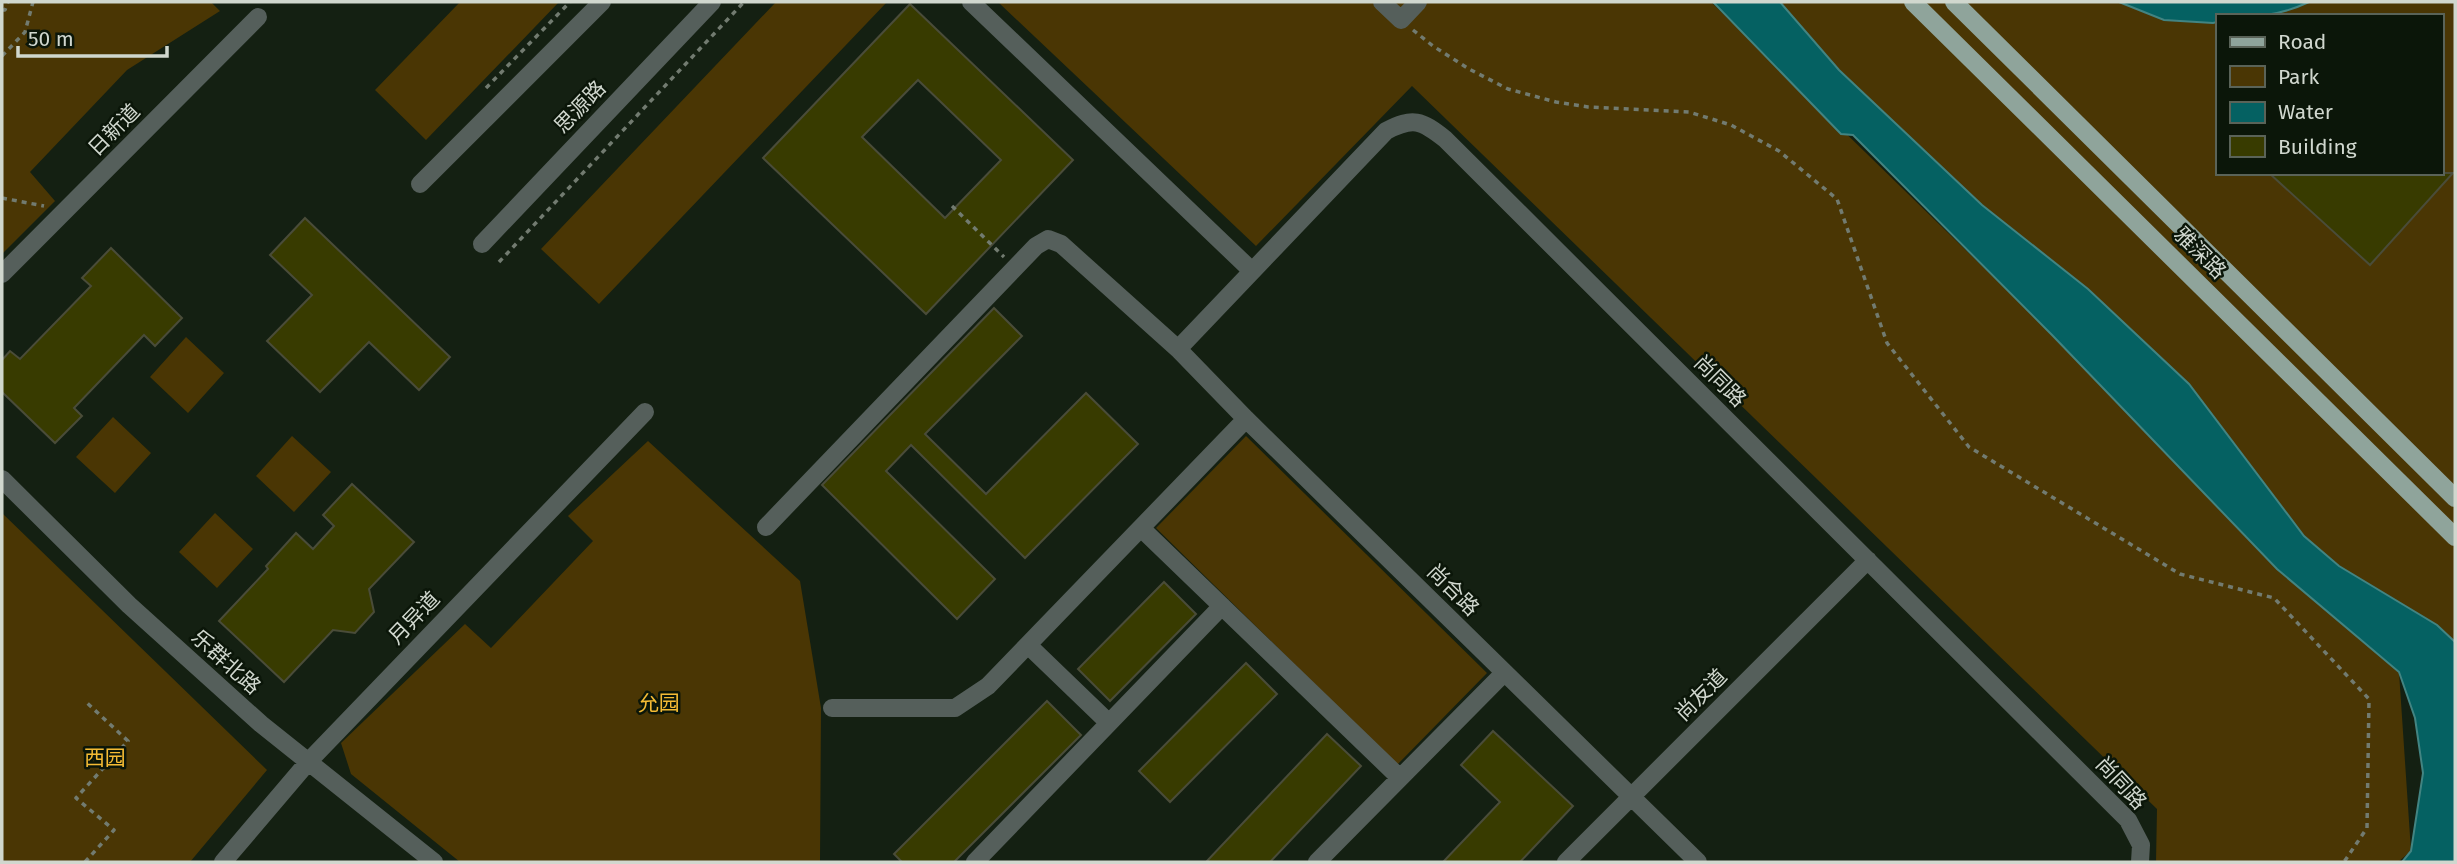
<svg xmlns="http://www.w3.org/2000/svg" width="2457" height="864" viewBox="0 0 2457 864" font-family="'Fira Sans','Noto Sans SC',sans-serif">
  <rect width="100%" height="100%" fill="#142012"/>
  <path fill="#4a3604" fill-rule="evenodd" d="M 2,2 L 211,2 L 220,11 L 127,70 L 30,172 L 55,201 L 2,254 Z
    M 460,2 L 559,2 L 426,140 L 375,90 Z
    M 776,2 L 887,2 L 599,304 L 541,249 Z
    M 998,2 L 1711,2 L 2399,672 L 2411,851 L 2398,862 L 2156,862 L 2157,809 L 1412,86 L 1256,246 Z
    M 1753,2 L 2455,2 L 2455,695 ZM 2217,16 L 2441,16 L 2441,173 L 2217,173 Z
    M 186,337 L 224,373 L 188,413 L 150,377 Z
    M 113,417 L 151,453 L 115,493 L 76,457 Z
    M 292,436 L 331,472 L 294,512 L 256,476 Z
    M 1246,436 L 1487,673 L 1397,765 L 1156,528 Z
    M 648,441 L 800,581 L 821,708 L 820,862 L 460,862 L 351,774 L 341,743 L 465,624 L 491,648 L 593,541 L 568,516 Z
    M 2,513 L 267,770 L 190,862 L 2,862 Z
    M 215,513 L 253,549 L 217,588 L 179,552 Z"/>
  <path fill="#056162" stroke="#428482" stroke-width="2" d="M 1713,2 L 1780,2 L 1839,70 L 1982,205 L 2088,289 L 2189,384 L 2304,536 L 2339,566 L 2437,625 L 2455,642 L 2455,862 L 2402,862 L 2411,851 L 2423,773 L 2415,718 L 2399,672 L 2277,569 L 2053,336 L 1853,135 L 1841,134 Z
    M 2119,2 L 2309,2 C 2275,18 2254,16 2217,16 L 2217,22 L 2213,23 L 2164,20 Z"/>
  <path fill="#383b00" stroke="#4a4c39" stroke-width="2" fill-rule="evenodd" d="M 910,4 L 1073,160 L 926,314 L 763,158 ZM 918,80 L 1001,160 L 945,218 L 862,137 Z
    M 2269,173 L 2453,173 L 2370,265 Z
    M 305,218 L 450,357 L 419,390 L 369,342 L 320,392 L 267,341 L 312,295 L 270,255 Z
    M 111,248 L 182,318 L 155,346 L 144,335 L 74,408 L 82,416 L 55,443 L 2,392 L 2,360 L 10,351 L 20,359 L 91,286 L 82,278 Z
    M 994,308 L 1022,336 L 925,434 L 986,494 L 1086,393 L 1138,444 L 1025,558 L 911,445 L 886,471 L 995,579 L 957,619 L 822,485 Z
    M 352,484 L 414,542 L 369,589 L 374,612 L 355,633 L 333,630 L 284,682 L 219,621 L 268,569 L 266,566 L 296,533 L 313,549 L 334,526 L 323,515 Z
    M 1164,582 L 1196,614 L 1110,701 L 1078,669 Z
    M 1246,663 L 1277,694 L 1170,802 L 1139,771 Z
    M 1047,701 L 1081,735 L 954,862 L 902,862 L 894,854 Z
    M 1493,731 L 1573,806 L 1520,862 L 1443,862 L 1500,802 L 1461,765 Z
    M 1327,734 L 1361,766 L 1270,862 L 1206,862 Z"/>
  <g fill="none" stroke-linecap="round" stroke-linejoin="round">
    <path stroke="#727b70" stroke-width="3.5" stroke-dasharray="5 5" stroke-linecap="butt" d="M 2,10 L 5,10 L 8,2
      M 1413,30 L 1433,46 L 1469,69 L 1508,89 L 1556,102 L 1588,107 L 1689,112 L 1731,125 L 1779,151 L 1837,199 L 1887,343 L 1969,447 L 2180,574 L 2274,598 L 2369,699 L 2367,828 L 2344,862
      M 2,56 L 25,32 L 33,2
      M 486,88 L 570,2
      M 2,198 L 44,206
      M 952,206 L 1004,257
      M 499,262 L 744,2
      M 85,862 L 114,830 L 76,798 L 128,741 L 86,702"/>
    <path stroke="#555f5b" stroke-width="18" d="M 971,2 L 1252,271
      M 1382,2 L 1401,20 L 1418,2
      M 420,184 L 602,2
      M 482,244 L 712,2
      M 2,274 L 258,17
      M 1178,349 L 1386,131 C 1413,117 1421,120 1445,139 L 2128,820 L 2141,845 L 2140,862
      M 2,479 L 129,605 L 261,724 L 434,862
      M 766,527 L 1036,246 L 1048,239 L 1061,244 L 1178,349 L 1246,419 L 1698,862
      M 1141,528 L 1400,778
      M 1028,645 L 1109,723
      M 832,708 L 955,708 L 988,686 L 1246,419
      M 223,862 L 309,761 L 645,412
      M 975,862 L 1222,606
      M 1317,862 L 1504,673
      M 1566,862 L 1868,560"/>
    <path stroke="#8fa49b" stroke-width="18" d="M 1913,2 L 2455,537
      M 1954,2 L 2455,498"/>
  </g>
  <g text-anchor="middle" dominant-baseline="central" stroke-width="5" stroke-linejoin="round" paint-order="stroke">
    <g font-size="21" fill="#d0d7ce" stroke="#0b1609">
      <text transform="translate(580 107) rotate(-46)">思源路</text>
      <text transform="translate(114 130) rotate(-45)">日新道</text>
      <text transform="translate(2200 253) rotate(45)">雅深路</text>
      <text transform="translate(1720 381) rotate(45)">尚同路</text>
      <text transform="translate(1453 590) rotate(45)">尚合路</text>
      <text transform="translate(414 618) rotate(-46)">月异道</text>
      <text transform="translate(226 662) rotate(42)">乐群北路</text>
      <text transform="translate(1701 695) rotate(-45)">尚友道</text>
      <text transform="translate(2121 783) rotate(47)">尚同路</text>
    </g>
    <g font-size="21" fill="#f4bb34" stroke="#0b1609">
      <text x="659" y="703">允园</text>
      <text x="105" y="758">西园</text>
    </g>
  </g>
  <rect width="2457" height="864" fill="none" stroke="#d0d7ce" stroke-width="7"/>
  <rect x="2216" y="14" width="228" height="161" fill="#0b1609" stroke="#5a6358" stroke-width="2"/>
  <rect x="2230" y="37" width="35" height="10" fill="#8fa49b" stroke="#5a6358" stroke-width="2"/>
  <text x="2278" y="49" font-size="21" fill="#d0d7ce">Road</text>
  <rect x="2230" y="66" width="35" height="21" fill="#4a3604" stroke="#5a6358" stroke-width="2"/>
  <text x="2278" y="84" font-size="21" fill="#d0d7ce">Park</text>
  <rect x="2230" y="102" width="35" height="21" fill="#056162" stroke="#5a6358" stroke-width="2"/>
  <text x="2278" y="119" font-size="21" fill="#d0d7ce">Water</text>
  <rect x="2230" y="136" width="35" height="21" fill="#383b00" stroke="#5a6358" stroke-width="2"/>
  <text x="2278" y="154" font-size="21" fill="#d0d7ce">Building</text>
  <path d="M18 46v10h149v-10" fill="none" stroke="#d0d7ce" stroke-width="3.5"/>
  <text x="28" y="46" font-size="21" fill="#d0d7ce" stroke="#0b1609" stroke-width="5" paint-order="stroke">50 m</text>
</svg>
